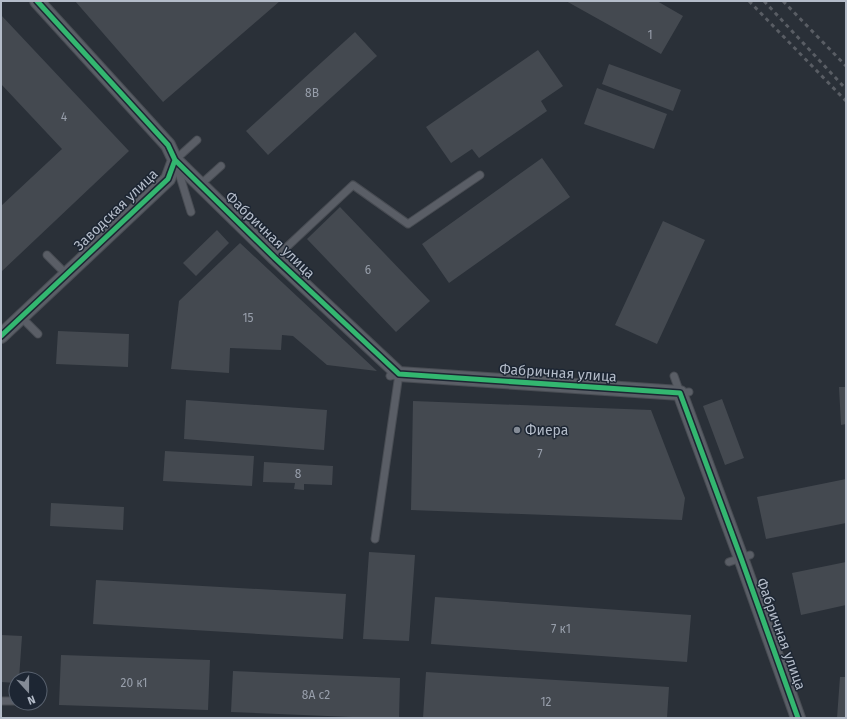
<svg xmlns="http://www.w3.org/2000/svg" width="847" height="719" viewBox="0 0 847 719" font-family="'Fira Sans',sans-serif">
  <rect width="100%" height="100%" fill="#2a3038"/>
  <path fill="#444950" d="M 75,1 L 280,1 L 163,102 Z
    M 566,1 L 657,1 L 683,16 L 661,54 Z
    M 1,15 L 129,151 L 1,272 L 1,206 L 62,149 L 1,84 Z
    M 355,32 L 377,56 L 268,155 L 246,131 Z
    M 538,50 L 563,86 L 541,101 L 547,111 L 479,158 L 472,149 L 451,163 L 426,127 Z
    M 609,64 L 681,90 L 673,111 L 602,84 Z
    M 597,88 L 667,114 L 654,149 L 584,124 Z
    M 542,158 L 570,197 L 449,283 L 422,244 Z
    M 340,207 L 430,301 L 396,332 L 307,239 Z
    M 663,221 L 705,240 L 657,344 L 615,325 Z
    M 217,230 L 229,243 L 196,276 L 183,263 Z
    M 240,243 L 377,371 L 327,365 L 293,336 L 282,335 L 281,350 L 230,348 L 229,373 L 171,369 L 179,301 Z
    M 58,331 L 129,334 L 128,367 L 56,364 Z
    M 839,387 L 846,387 L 846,424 L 841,425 Z
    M 722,399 L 744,458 L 725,465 L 703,406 Z
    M 186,400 L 327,410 L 324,450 L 184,439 Z
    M 413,401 L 651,410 L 685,498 L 682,520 L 411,510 Z
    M 165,451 L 254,456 L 252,486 L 163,481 Z
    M 264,462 L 333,466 L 332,485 L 304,484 L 304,490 L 294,489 L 295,483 L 263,482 Z
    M 846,479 L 846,523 L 766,539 L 757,497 Z
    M 51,503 L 124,507 L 123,530 L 50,526 Z
    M 369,552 L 415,555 L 409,641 L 363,639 Z
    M 846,562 L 846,605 L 801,615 L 792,573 Z
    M 96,580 L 346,594 L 343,639 L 93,624 Z
    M 435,597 L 691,615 L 687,662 L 431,644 Z
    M 1,635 L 22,636 L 19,679 L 16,679 L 16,683 L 1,682 Z
    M 61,655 L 210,660 L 208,710 L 59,705 Z
    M 233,671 L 400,678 L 399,718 L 376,718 L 231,712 Z
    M 426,672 L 669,687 L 667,718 L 423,718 Z
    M 840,677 L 846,677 L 846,718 L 837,718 Z"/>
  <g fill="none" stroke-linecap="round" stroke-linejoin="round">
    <g stroke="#484c53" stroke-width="9">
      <path id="service" d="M 200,185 L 221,166
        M 191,212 L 175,160 L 197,140
        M 47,255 L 66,274
        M 275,258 L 353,185 L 408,224 L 480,175
        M 21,317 L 38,334
        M 674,376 L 680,393 L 689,392
        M 375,539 L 399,374 L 390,376
        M 729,562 L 750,555
        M 1,701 L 16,701"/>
    </g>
    <g stroke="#484c53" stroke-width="16">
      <path id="minor" d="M 37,1 L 168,145 L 175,160 L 275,258 L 399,374 L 680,393 L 741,558 L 798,718
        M 1,336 L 168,179 L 175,160"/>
    </g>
    <use href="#service" stroke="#5a5e66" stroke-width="7"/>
    <use href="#minor" stroke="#5a5e66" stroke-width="14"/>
    <path stroke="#595d64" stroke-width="3" stroke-dasharray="4 4" stroke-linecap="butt" d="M 749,1 L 846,101
      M 764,1 L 846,89
      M 783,1 L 846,66"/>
    <g stroke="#1d2633" stroke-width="8">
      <path id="cycleway" d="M 37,1 L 168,145 L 175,160 L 275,258 L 399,374 L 680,393 L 741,558 L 798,718
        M 1,336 L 168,179 L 175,160"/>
    </g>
    <use href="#cycleway" stroke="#33b770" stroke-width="5"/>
  </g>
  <circle fill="#848b96" stroke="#1d2633" stroke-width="1.5" cx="517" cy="430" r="4"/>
  <g text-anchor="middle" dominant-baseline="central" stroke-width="3" stroke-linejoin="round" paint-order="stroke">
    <g font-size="12" fill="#989fab">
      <text x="650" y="35">1</text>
      <text x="312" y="93">8В</text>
      <text x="64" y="117">4</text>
      <text x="368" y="270">6</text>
      <text x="248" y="318">15</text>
      <text x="540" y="454">7</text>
      <text x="298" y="474">8</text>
      <text x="561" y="629">7 к1</text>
      <text x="134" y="683">20 к1</text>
      <text x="316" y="695">8А с2</text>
      <text x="546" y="702">12</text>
    </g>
    <g font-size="14" fill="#b4bcc9" stroke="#1d2633">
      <text transform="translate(116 210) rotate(-44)">Заводская улица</text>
      <text transform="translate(270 235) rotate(44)">Фабричная улица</text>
      <text transform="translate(558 373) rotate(4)">Фабричная улица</text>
      <text transform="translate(781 634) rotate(70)">Фабричная улица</text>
    </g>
    <g font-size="14" fill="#b4bcc9" stroke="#1d2633" text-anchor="start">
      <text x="525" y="430">Фиера</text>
    </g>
  </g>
  <rect width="847" height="719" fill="none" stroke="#b4bcc9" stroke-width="4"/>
  <g transform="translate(28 691) rotate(159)"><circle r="19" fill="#1d2633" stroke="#59626f"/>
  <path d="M0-3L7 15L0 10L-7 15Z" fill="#848b96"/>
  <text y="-6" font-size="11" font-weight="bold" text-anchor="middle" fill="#b4bcc9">N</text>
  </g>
</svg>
